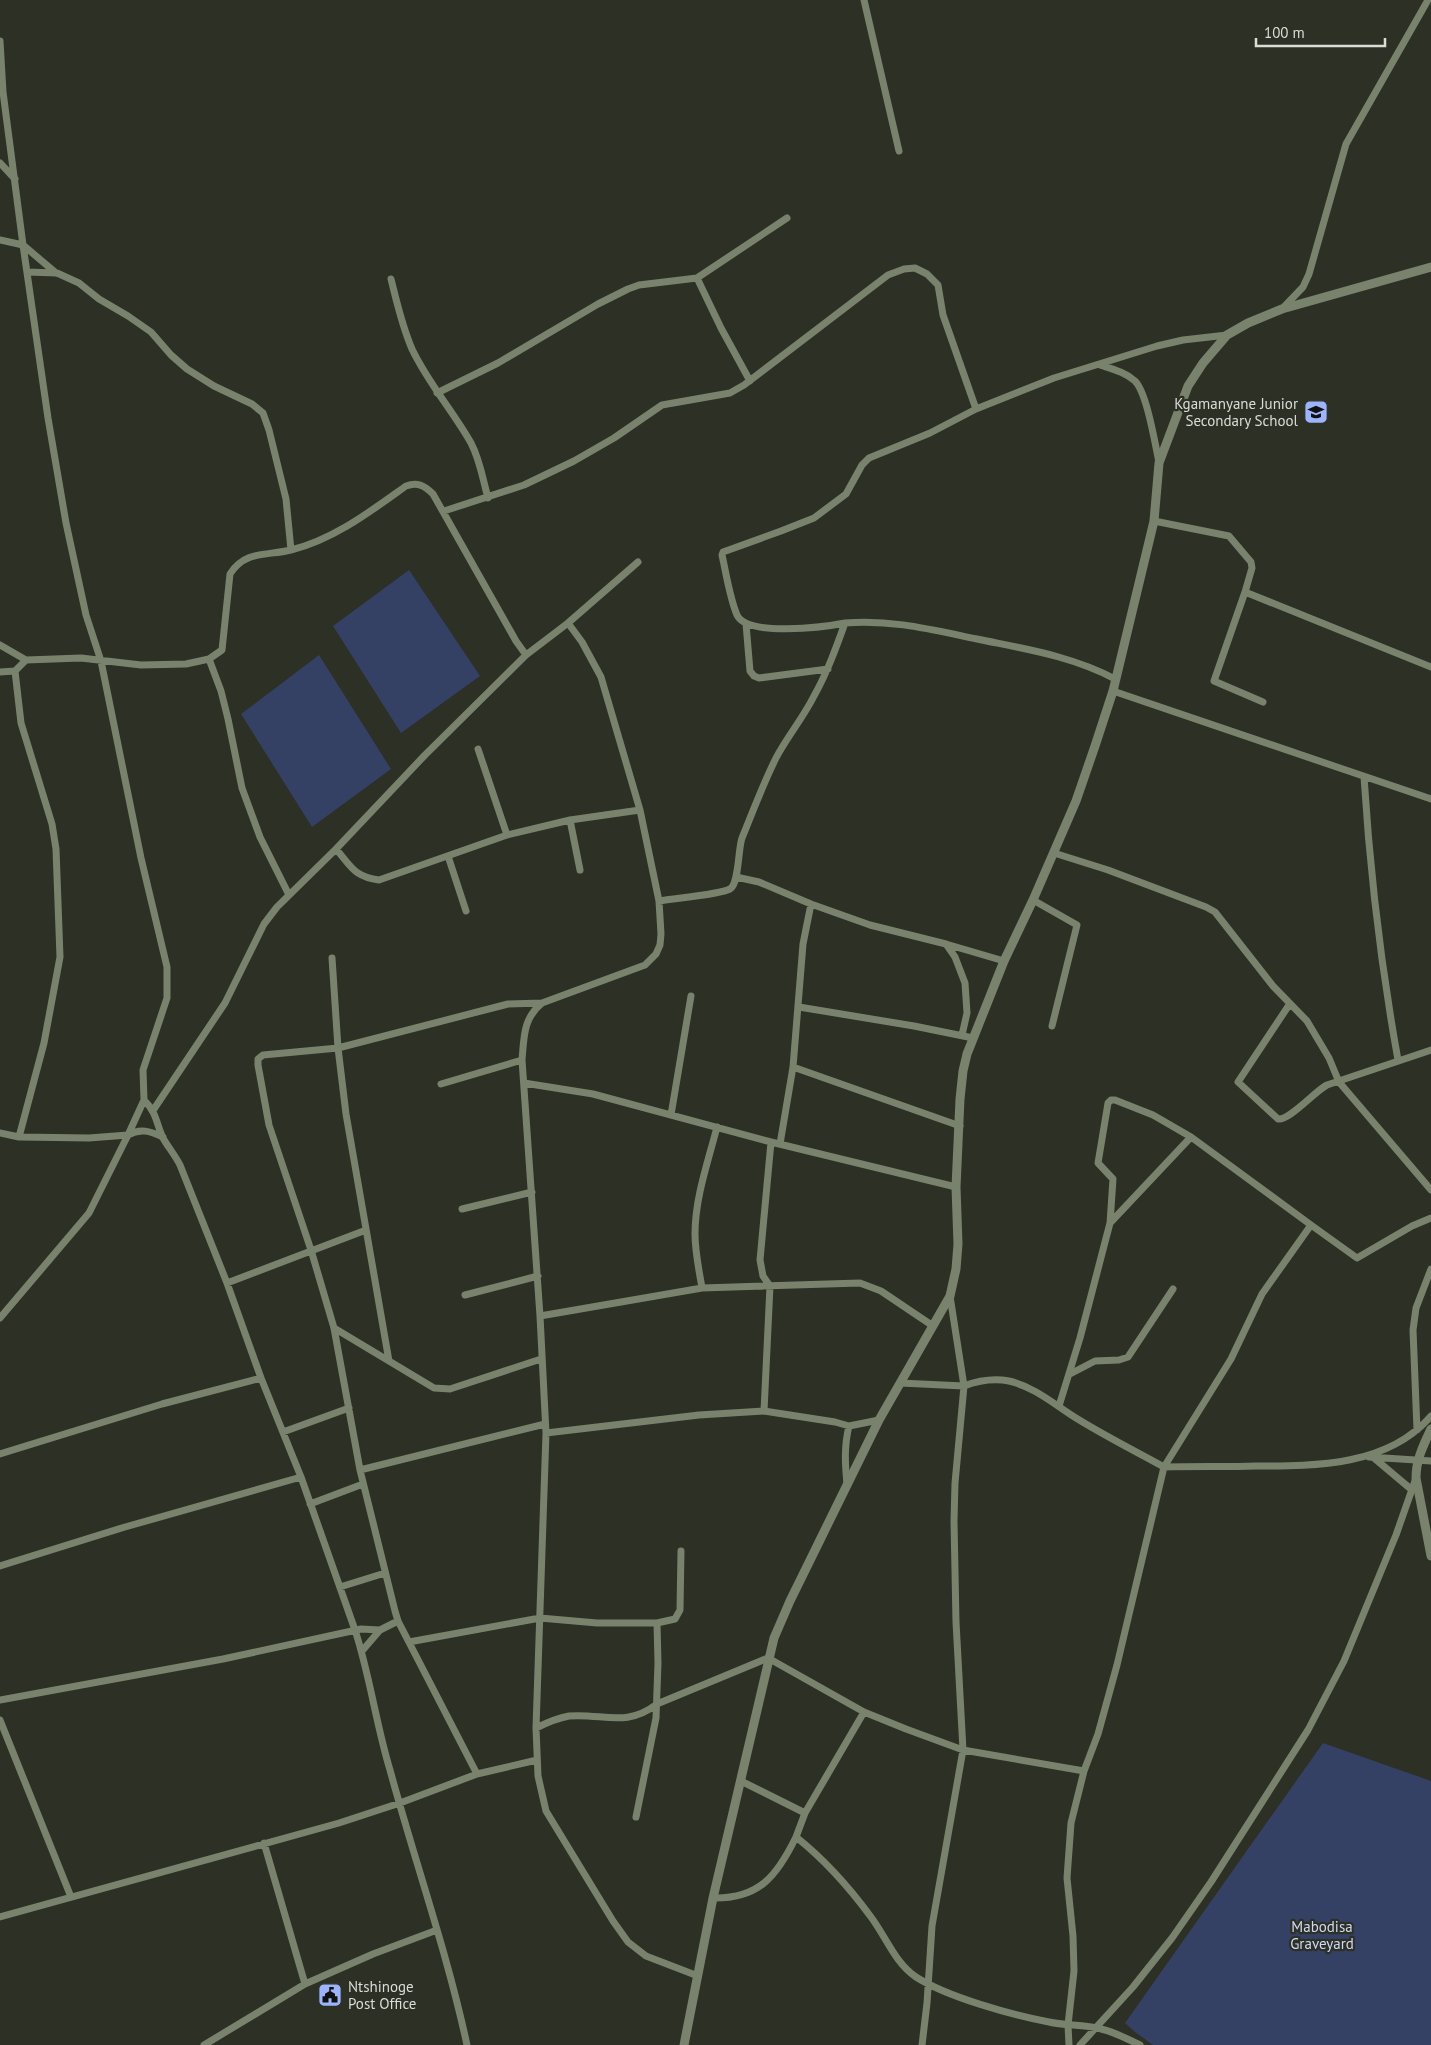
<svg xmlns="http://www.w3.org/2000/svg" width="1431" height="2045" viewBox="0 0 1431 2045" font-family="'PT Sans',sans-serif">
  <rect width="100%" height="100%" fill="#2c3025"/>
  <path fill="#354065" d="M 409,570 L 480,676 L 401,733 L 333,626 Z
    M 319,655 L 391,769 L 312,827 L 241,714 Z
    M 1323,1743 L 1431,1781 L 1431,2045 L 1153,2045 L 1135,2032 L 1125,2023 Z"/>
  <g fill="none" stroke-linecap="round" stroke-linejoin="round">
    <path stroke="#79826c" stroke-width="7" d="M 864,0 L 899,151
      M 0,41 L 3,92 L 23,245 L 48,418 L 66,523 L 86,615 L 101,661 L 141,858 L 167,967 L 167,998 L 143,1070 L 144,1100 L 128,1135 L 89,1138 L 19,1137 L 0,1133
      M 0,163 L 15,179
      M 0,240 L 23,245 L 56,273
      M 27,272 L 57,273 L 79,283 L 99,299 L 128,316 L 151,332 L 171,355 L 187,369 L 214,386 L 252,404 L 263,413 L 269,430 L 286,499 L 291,550
      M 391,279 C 397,303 402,326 412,349 C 428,383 453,411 471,443 C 480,460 483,480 488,498
      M 1282,309 L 1303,287 L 1309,274 L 1346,144 L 1428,0
      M 1100,365 C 1112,369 1125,372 1135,381 C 1147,393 1155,444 1159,462
      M 750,381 L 721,328 L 697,278 L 787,218
      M 437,393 L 498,363 L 598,304 L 628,289 L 639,285 L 697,278
      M 444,511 L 524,485 L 574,461 L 614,438 L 662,405 L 730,393 L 744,385 L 888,275 L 904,269 L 915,268 L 927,274 L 938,285 L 943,315 L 976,409 L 1054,378 L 1157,346 L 1183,340 L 1227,335
      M 1154,521 L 1229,536 L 1251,562 L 1252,568 L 1245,592 L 1431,667
      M 1245,592 L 1214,681 L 1263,702
      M 568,623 L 638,562
      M 845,623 C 825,627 747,637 737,615 C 730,599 726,573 722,555 L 723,552 L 781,531 L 814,518 L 846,494 L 862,465 L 869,458 L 930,433 L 976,409
      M 746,624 L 750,671 L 754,676 L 759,678 L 828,669
      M 0,645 L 26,660 L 81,658 L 141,665 L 186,664 L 209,659 L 222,650 L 230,574 C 245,550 267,556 291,550 C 333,540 371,511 406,486 C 417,482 424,485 433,494 L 516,641 L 526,655 L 568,623 L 582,642 L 601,677 L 640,810 L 659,901 L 661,934 L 660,945 L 656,954 L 645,965 L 542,1003 C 523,1018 524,1038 522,1060 L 540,1316 L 546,1433 L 536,1728 L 538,1776 L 546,1811 L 613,1921 L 628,1942 L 646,1956 L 698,1976
      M 209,659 L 221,691 L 228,719 L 242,788 L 260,837 L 289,895
      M 0,672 L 15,671
      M 1113,691 L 1431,799
      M 478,749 L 507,835
      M 1364,777 C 1370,873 1381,966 1398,1060
      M 570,820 L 580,870
      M 336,849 L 425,755 L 526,655
      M 1054,853 L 1108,870 L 1206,907 L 1215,912 L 1273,986 L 1307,1021 L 1329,1058 L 1339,1082 L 1431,1190
      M 448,856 L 466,911
      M 736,877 L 759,882 L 811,904 L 870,925 L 946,944 L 955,957 L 965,983 L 967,1013 L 962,1035
      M 1033,900 L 1077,925 L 1052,1026
      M 659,901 C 675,898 718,895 730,889 C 739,884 738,849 742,838 C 753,811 763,784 776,758 C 787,737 803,718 814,696 C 827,673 836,648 845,623 C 891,619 933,630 977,639 C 1025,649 1072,656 1115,679
      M 946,944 L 1004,961
      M 332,958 L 338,1048 L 346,1114 L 389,1361
      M 1289,1005 L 1238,1082 L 1278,1119 C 1289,1121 1315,1091 1327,1085 L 1431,1050
      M 799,1007 L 914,1026 L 973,1038
      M 793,1067 L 960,1126
      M 524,1083 L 593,1094 L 771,1142 L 956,1187
      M 441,1084 L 522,1060
      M 144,1100 C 157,1113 156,1123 163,1138 C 168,1147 175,1155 180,1165 L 227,1283 L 261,1378 L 301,1477 L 355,1630 C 370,1676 376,1724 390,1770 C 415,1862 447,1952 467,2045
      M 154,1109 L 225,1003 L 264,924 L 277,907 L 336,849 C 351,866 354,877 379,880 L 507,835 L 570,820 L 640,810
      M 671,1115 L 691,996
      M 19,1137 L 44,1043 L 60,957 L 56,849 L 52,824 L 21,723 L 15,671 L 26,660
      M 780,1144 L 793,1067 L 803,944 L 811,904
      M 462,1209 L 532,1192
      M 1110,1223 L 1113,1179 L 1098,1163 L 1108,1103 L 1111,1100 L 1115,1100 L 1153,1115 L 1191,1137
      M 227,1283 L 366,1230
      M 702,1288 C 699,1270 695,1252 695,1234 C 695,1198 708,1162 717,1127
      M 465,1295 L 538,1276
      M 950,1296 L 964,1386 C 980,1380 993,1378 1009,1381 C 1035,1387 1055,1405 1076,1418 C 1105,1436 1135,1451 1164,1467 L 1117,1665 L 1098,1734 L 1084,1771 L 1071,1823 L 1067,1878 L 1073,1936 L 1074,1971 L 1068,2025 L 1069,2045
      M 540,1316 L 702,1288 L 860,1283 L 881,1291 L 933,1326
      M 0,1318 L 89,1213 L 128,1135 C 140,1128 150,1131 163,1137
      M 334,1328 L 434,1388 L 450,1389 L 541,1359
      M 1070,1374 L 1095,1361 L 1119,1360 L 1128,1357 L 1173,1289
      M 900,1383 L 964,1386 L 955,1483 L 954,1521 L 956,1622 L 963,1750 L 932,1926 L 927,2003 L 922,2045
      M 1059,1406 L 1080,1338 L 1110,1223 L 1191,1137 L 1311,1225
      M 764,1411 L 770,1286 L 763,1276 L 760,1260 L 771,1142
      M 1417,1430 L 1413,1330 L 1416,1308 L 1431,1269
      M 283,1432 L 349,1408
      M 546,1433 L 699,1415 L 764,1411 L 835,1422 L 849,1426 L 879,1420
      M 0,1454 L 162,1404 L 261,1378
      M 1369,1457 L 1431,1461
      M 1374,1458 L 1412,1490
      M 1164,1467 L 1231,1359 L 1262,1294 L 1311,1225 L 1357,1258 L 1412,1226 L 1431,1218
      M 1164,1467 C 1195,1466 1226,1467 1256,1466 C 1317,1466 1388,1466 1431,1416
      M 360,1470 L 545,1424
      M 847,1484 C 845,1464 844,1446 849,1426
      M 310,1504 L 363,1484
      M 0,1566 L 125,1527 L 301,1477
      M 340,1587 L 385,1573
      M 657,1623 L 675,1619 L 680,1610 L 681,1551
      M 409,1642 L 540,1618 L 597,1623 L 657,1623 L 658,1663 L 656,1718 L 636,1817
      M 362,1651 L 380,1630
      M 0,1700 L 223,1659 L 361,1629 L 380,1630 L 398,1621
      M 0,1720 L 71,1897
      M 536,1728 C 546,1723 558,1718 569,1716 C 603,1713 626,1728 657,1704 L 768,1658 L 864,1712 L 906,1729 L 963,1750 L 1084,1771
      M 477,1774 L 398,1621 L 395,1611 L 360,1470 L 334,1328 L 311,1250 L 269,1125 L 258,1065 L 258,1059 L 263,1055 L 338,1048 L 508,1004 L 542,1003
      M 741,1781 L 805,1813
      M 796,1837 L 805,1813 L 864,1712
      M 264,1843 L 305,1984
      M 713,1898 C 759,1899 777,1876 796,1837 C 825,1860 849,1887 871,1917 C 886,1937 895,1963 916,1977 C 947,1997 1012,2015 1049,2022 C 1066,2026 1084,2024 1101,2029 C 1115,2032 1127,2039 1140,2045
      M 0,1917 L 339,1823 L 400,1803 L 477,1774 L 537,1760
      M 204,2045 L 305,1984 L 373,1954 L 437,1930
      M 1080,2045 L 1133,1987 L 1172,1938 L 1211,1882 L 1308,1730 L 1344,1661 L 1396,1535 L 1416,1478"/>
    <path stroke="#79826c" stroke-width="9" d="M 1431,1429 C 1423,1446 1416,1460 1416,1478 L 1431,1556
      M 684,2045 L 713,1898 L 774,1638 L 790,1601 L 879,1420 L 950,1296 L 956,1269 L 958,1244 L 956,1187 L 960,1099 L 963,1071 L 967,1054 L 1004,961 L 1033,900 L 1076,801 L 1095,746 L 1113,691 L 1154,521 L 1159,463 L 1188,386 L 1203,363 L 1227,335 L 1248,323 L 1282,309 L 1431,267"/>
  </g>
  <defs>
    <g id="school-square" transform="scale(1.25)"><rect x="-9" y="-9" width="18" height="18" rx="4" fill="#9db4fd" stroke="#2c3025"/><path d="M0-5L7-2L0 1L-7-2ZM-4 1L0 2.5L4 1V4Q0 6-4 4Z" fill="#111"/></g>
    <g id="civic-square" transform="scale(1.25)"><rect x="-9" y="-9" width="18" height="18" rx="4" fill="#9db4fd" stroke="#2c3025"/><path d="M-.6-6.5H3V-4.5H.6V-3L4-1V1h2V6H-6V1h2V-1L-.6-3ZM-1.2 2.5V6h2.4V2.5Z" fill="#111"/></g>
  </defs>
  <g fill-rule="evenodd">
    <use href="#school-square" x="1316" y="412"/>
    <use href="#civic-square" x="330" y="1995"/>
  </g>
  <g text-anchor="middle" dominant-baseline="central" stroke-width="4.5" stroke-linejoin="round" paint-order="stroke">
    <g font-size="15" fill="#daddd6" stroke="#2c3025" text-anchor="end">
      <text x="1298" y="403">Kgamanyane Junior<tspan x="1298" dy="17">Secondary School</tspan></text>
      <text x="348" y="1986" text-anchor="start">Ntshinoge<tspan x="348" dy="17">Post Office</tspan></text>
    </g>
    <g font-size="15" fill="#cfd9f6" stroke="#2c3025">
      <text x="1322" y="1926">Mabodisa<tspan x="1322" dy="17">Graveyard</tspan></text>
    </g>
  </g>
  <path d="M1256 38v8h129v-8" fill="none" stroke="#daddd6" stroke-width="2.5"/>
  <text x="1264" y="38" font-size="15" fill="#daddd6" stroke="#2c3025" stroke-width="4" paint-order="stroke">100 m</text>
</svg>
